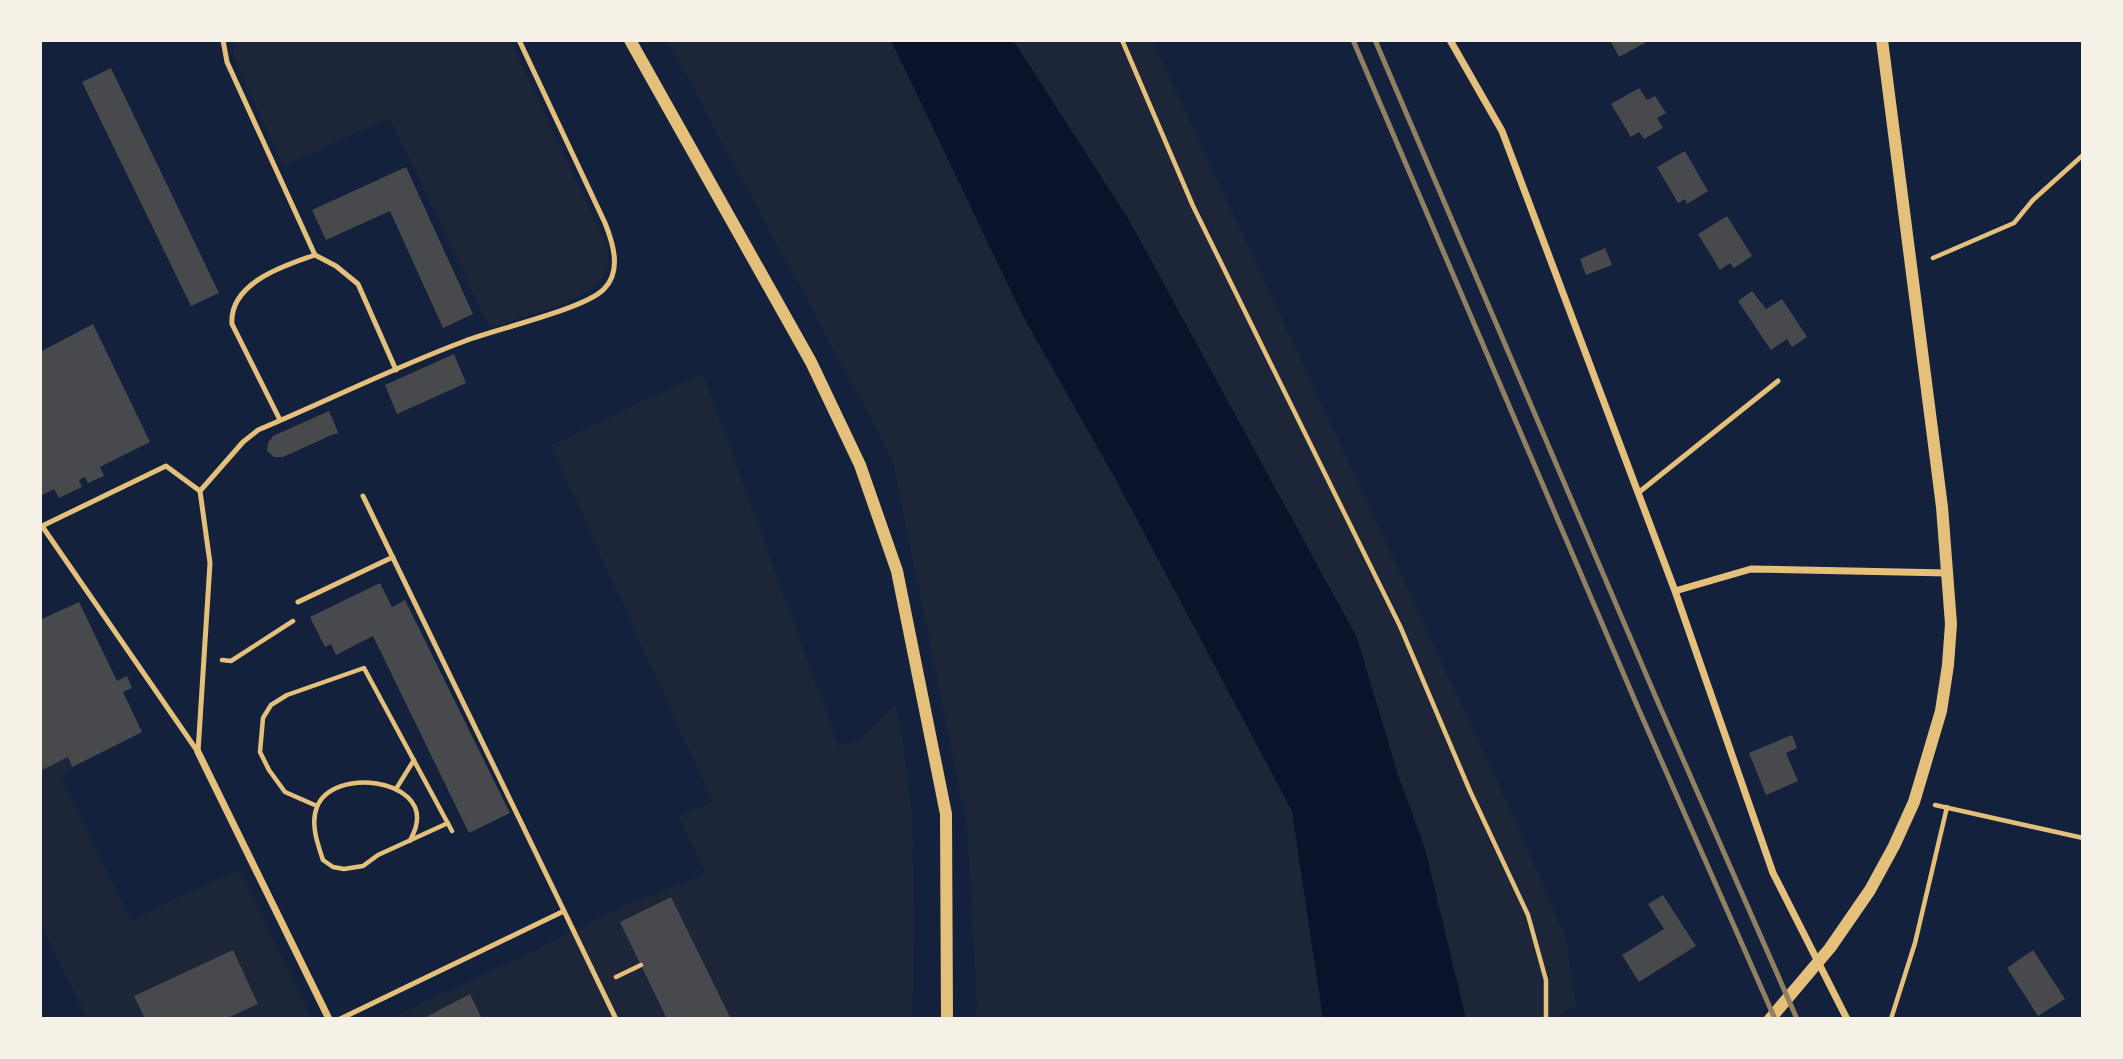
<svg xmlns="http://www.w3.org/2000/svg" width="2123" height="1059" viewBox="0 0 2123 1059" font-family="'Alegreya Sans',sans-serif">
  <rect width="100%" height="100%" fill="#14213d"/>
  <path fill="#1d2539" d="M 233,40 L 510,40 L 608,248 C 608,260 609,270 601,280 C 585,302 517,318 490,328 L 390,118 L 283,166 L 234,57 Z
    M 667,40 L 891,40 L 1023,316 L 1116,480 L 1292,811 L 1323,1019 L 977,1019 L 968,831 L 892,458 Z
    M 1013,40 L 1152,40 L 1516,822 L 1565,936 L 1576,1004 L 1556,1019 L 1466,1019 L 1425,849 L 1398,775 L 1357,638 L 1129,220 Z
    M 703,373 L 839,747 L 864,737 L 896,703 C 918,808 915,913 913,1019 L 391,1019 L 626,905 L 705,874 L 679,816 L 712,801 L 551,445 Z
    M 68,757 L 72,767 L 61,777 L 131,920 L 239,869 L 312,1019 L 225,1019 L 135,997 L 145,1019 L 87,1019 L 40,921 L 40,771 Z"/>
  <path fill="#0b132b" d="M 891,40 L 1013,40 L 1129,220 L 1357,638 L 1398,775 L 1425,849 L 1466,1019 L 1323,1019 L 1292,811 L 1116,480 L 1023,316 Z"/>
  <path fill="#48494c" d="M 1610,40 L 1650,40 L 1619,57 Z
    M 111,68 L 219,293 L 191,306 L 82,82 Z
    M 1639,88 L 1647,100 L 1655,96 L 1666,113 L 1657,118 L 1663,128 L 1644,139 L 1639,132 L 1631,137 L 1611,104 Z
    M 1685,151 L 1708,191 L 1687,204 L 1685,199 L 1678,203 L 1657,167 Z
    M 406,167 L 473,314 L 443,328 L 390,211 L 326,240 L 312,210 Z
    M 1727,216 L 1752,256 L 1734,268 L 1730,263 L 1720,270 L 1698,234 Z
    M 1605,248 L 1612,265 L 1586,275 L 1580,259 Z
    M 1752,291 L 1766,309 L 1782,299 L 1807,337 L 1792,347 L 1787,339 L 1771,350 L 1738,301 Z
    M 93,324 L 150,442 L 100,467 L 104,476 L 88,483 L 85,477 L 79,480 L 82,487 L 59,498 L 54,489 L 40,496 L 40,352 Z
    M 454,354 L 466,383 L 397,414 L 385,385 Z
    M 329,411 L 338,432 L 337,434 L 334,434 L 283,457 L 274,457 L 267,451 L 268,443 L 273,436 Z
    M 380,583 L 392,607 L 405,600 L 510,813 L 469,833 L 373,636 L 336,655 L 331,644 L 325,647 L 310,617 Z
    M 79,602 L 117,681 L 127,676 L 132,688 L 123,692 L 142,732 L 72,767 L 68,757 L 40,771 L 40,620 Z
    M 1792,735 L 1797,748 L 1786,753 L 1798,781 L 1766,795 L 1749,753 Z
    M 1663,895 L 1696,946 L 1639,982 L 1622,955 L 1664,929 L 1648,904 Z
    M 671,897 L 731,1019 L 667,1019 L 620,922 Z
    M 233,950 L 258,1004 L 225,1019 L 145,1019 L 134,996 Z
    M 2033,950 L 2065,999 L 2038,1016 L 2007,968 Z
    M 470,994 L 482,1019 L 422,1019 Z"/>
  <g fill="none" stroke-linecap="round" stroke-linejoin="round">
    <path stroke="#e5c07b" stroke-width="4.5" d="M 1122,40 L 1193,206 L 1400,626 L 1470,791 L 1528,915 L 1546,980 L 1546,1019
      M 1933,258 L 2014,223 L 2033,200 L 2083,155
      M 222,660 L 231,661 L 293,621
      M 396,789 L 414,760
      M 1935,805 L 2083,838
      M 317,806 L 285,792 L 269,770 L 260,752 L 263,718 L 271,705 L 287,695 L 364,668 L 452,831
      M 410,841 C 412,836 415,831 416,826 C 428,778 332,767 317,807 C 310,824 318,845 323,860 L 333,867 L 344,869 L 363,866 L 378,855 L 448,823
      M 616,977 L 641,965
      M 1891,1019 L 1915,943 L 1947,807"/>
    <path stroke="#e5c07b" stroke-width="5" d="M 223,40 L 227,62 L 315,255 L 336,266 L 358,284 L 396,370
      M 280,420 L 232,324 C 229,284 282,266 315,255
      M 166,466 L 200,491 L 210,563 L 198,752 L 42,526 Z
      M 200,491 L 243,442 L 258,430 C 327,401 395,367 465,341 C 496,329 585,309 604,289 C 622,271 613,243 605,223 L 519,40
      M 1638,493 L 1778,381
      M 363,496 L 564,911
      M 298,602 L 393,557
      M 340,1019 L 564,911 L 616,1019"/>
    <path stroke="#e5c07b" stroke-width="7" d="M 1450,40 L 1502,131 L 1675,591 L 1773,873 L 1847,1019
      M 1675,591 L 1751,569 L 1948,573
      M 198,752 L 329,1019"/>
    <path stroke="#e5c07b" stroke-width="12" d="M 630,40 L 811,362 L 860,465 L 897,571 L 946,814 L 947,1019
      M 1770,1019 L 1830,948 L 1870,890 L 1894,846 L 1914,802 L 1941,711 L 1948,665 L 1951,624 L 1942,507 L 1882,40"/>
    <path stroke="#918062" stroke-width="5" d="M 1353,40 L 1639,710 L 1775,1019
      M 1375,40 L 1657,700 L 1797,1019"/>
  </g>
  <rect width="2123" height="1059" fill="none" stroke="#f6f1e7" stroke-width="84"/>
</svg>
